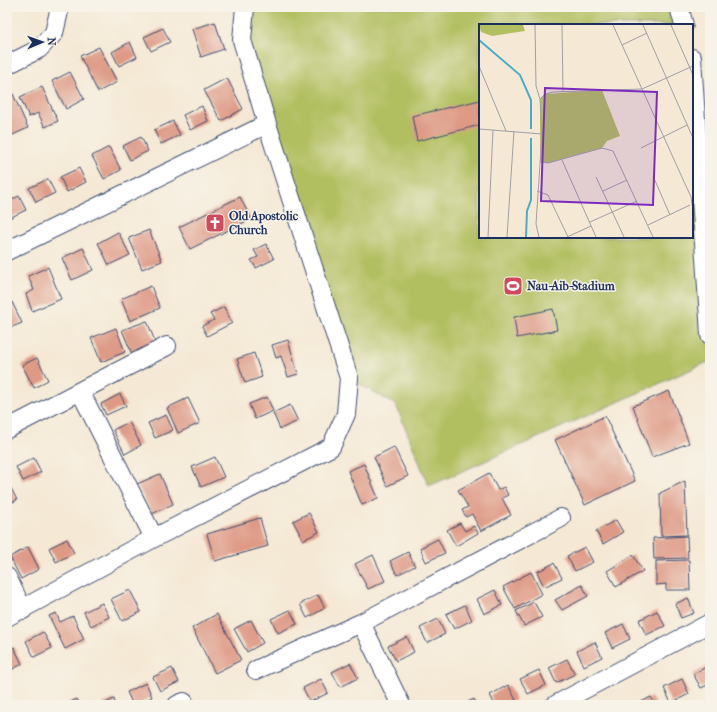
<svg xmlns="http://www.w3.org/2000/svg" width="717" height="712" viewBox="0 0 717 712" font-family="'IM FELL French Canon',serif">
  <rect width="100%" height="100%" fill="#f7f3e8"/>
  <filter id="ink" filterUnits="userSpaceOnUse"><feTurbulence type="fractalNoise" baseFrequency=".025" numOctaves="2"/><feDisplacementMap in="SourceGraphic" scale="8" xChannelSelector="R" yChannelSelector="G"/><feConvolveMatrix kernelMatrix="1 2 1 2 8 2 1 2 1" color-interpolation-filters="sRGB"/></filter>
  <filter id="wash" filterUnits="userSpaceOnUse"><feTurbulence type="fractalNoise" baseFrequency=".012" numOctaves="4" result="noise"/><feDisplacementMap in="SourceGraphic" scale="16" xChannelSelector="R" yChannelSelector="G"/><feGaussianBlur stdDeviation="0.9" result="paint"/><feColorMatrix in="noise" values="0 0 0 0 0 0 0 0 0 0 0 0 0 0 0 0 0 1.4 0 .05"/><feComposite in="paint" operator="in"/></filter>
  <g filter="url(#wash)">
    <rect width="100%" height="100%" fill="#f5e9d5"/>
    <path fill="#b2bf61" stroke="#667760" d="M 245,7 L 679,7 L 684,25 L 480,25 L 480,237 L 692,237 L 692,58 L 710,335 L 710,361 L 429,486 L 396,405 L 349,378 L 242,40 Z"/>
    <g id="blocks">
      <path fill="#de9a85" d="M 215,22 L 224,49 L 201,57 L 192,29 Z
        M 163,28 L 170,42 L 151,51 L 144,37 Z
        M 130,42 L 137,57 L 119,66 L 112,52 Z
        M 99,47 L 117,82 L 98,92 L 80,56 Z
        M 70,72 L 84,99 L 66,109 L 52,81 Z
        M 227,78 L 243,109 L 221,121 L 204,90 Z
        M 42,87 L 58,121 L 45,127 L 38,113 L 29,117 L 20,97 Z
        M 13,94 L 28,128 L 8,137 L 7,97 Z
        M 480,100 L 480,125 L 417,141 L 412,116 Z
        M 202,106 L 208,121 L 190,130 L 183,115 Z
        M 173,121 L 180,135 L 161,144 L 154,130 Z
        M 141,137 L 148,151 L 130,160 L 123,146 Z
        M 109,147 L 121,170 L 104,179 L 92,156 Z
        M 79,168 L 86,182 L 67,192 L 60,177 Z
        M 48,179 L 55,193 L 36,202 L 29,188 Z
        M 19,196 L 26,210 L 7,219 L 7,202 Z
        M 240,197 L 251,219 L 190,249 L 179,227 Z
        M 149,230 L 162,261 L 142,269 L 129,238 Z
        M 118,232 L 130,255 L 109,265 L 98,243 Z
        M 266,244 L 274,259 L 256,268 L 251,260 L 258,257 L 254,250 Z
        M 83,248 L 93,270 L 72,280 L 62,258 Z
        M 48,267 L 61,299 L 32,311 L 26,294 L 34,290 L 28,276 Z
        M 151,286 L 160,308 L 130,321 L 121,299 Z
        M 12,302 L 22,323 L 7,329 L 7,304 Z
        M 224,307 L 232,323 L 207,336 L 202,326 L 214,320 L 210,314 Z
        M 553,309 L 557,330 L 517,338 L 514,317 Z
        M 147,321 L 156,344 L 132,354 L 122,330 Z
        M 116,328 L 125,352 L 101,362 L 91,338 Z
        M 288,340 L 298,374 L 288,377 L 281,356 L 276,358 L 272,345 Z
        M 254,353 L 262,377 L 245,383 L 237,359 Z
        M 37,358 L 48,380 L 34,388 L 22,365 Z
        M 669,391 L 689,443 L 652,457 L 633,406 Z
        M 120,394 L 126,406 L 106,415 L 101,404 Z
        M 267,397 L 273,411 L 255,419 L 249,404 Z
        M 188,398 L 200,423 L 178,433 L 167,408 Z
        M 290,405 L 298,421 L 280,429 L 273,413 Z
        M 166,415 L 173,430 L 155,438 L 148,423 Z
        M 605,416 L 635,481 L 585,505 L 555,440 Z
        M 129,422 L 141,445 L 125,454 L 113,430 Z
        M 394,447 L 408,476 L 387,486 L 374,457 Z
        M 215,457 L 224,477 L 201,487 L 192,467 Z
        M 34,458 L 41,472 L 23,481 L 16,467 Z
        M 364,464 L 378,498 L 362,505 L 348,471 Z
        M 489,473 L 498,490 L 504,487 L 508,495 L 502,498 L 511,515 L 481,531 L 472,514 L 466,517 L 462,510 L 468,507 L 458,490 Z
        M 160,474 L 173,504 L 152,514 L 137,484 Z
        M 7,480 L 17,500 L 7,505 Z
        M 685,481 L 687,535 L 661,536 L 660,493 Z
        M 309,513 L 319,532 L 303,540 L 293,521 Z
        M 260,518 L 268,546 L 215,561 L 207,534 Z
        M 616,520 L 623,532 L 603,544 L 596,531 Z
        M 460,523 L 465,531 L 474,526 L 478,533 L 456,546 L 447,530 Z
        M 687,536 L 688,558 L 654,559 L 653,538 Z
        M 67,539 L 74,553 L 56,562 L 49,548 Z
        M 438,539 L 445,553 L 426,562 L 420,548 Z
        M 28,547 L 39,569 L 21,579 L 10,557 Z
        M 585,547 L 593,562 L 575,571 L 567,556 Z
        M 408,552 L 415,566 L 397,575 L 390,561 Z
        M 373,555 L 385,581 L 368,589 L 355,564 Z
        M 633,555 L 643,571 L 616,587 L 607,571 Z
        M 689,560 L 690,590 L 666,590 L 666,584 L 656,585 L 656,561 Z
        M 554,563 L 562,578 L 544,587 L 537,572 Z
        M 531,572 L 542,594 L 515,609 L 503,587 Z
        M 582,585 L 588,596 L 562,610 L 555,600 Z
        M 130,590 L 141,612 L 122,621 L 111,599 Z
        M 495,590 L 502,605 L 484,614 L 477,599 Z
        M 318,595 L 325,608 L 307,618 L 300,604 Z
        M 688,598 L 694,613 L 681,618 L 675,604 Z
        M 534,602 L 542,617 L 524,626 L 516,611 Z
        M 102,603 L 109,617 L 91,626 L 84,612 Z
        M 465,605 L 472,620 L 454,629 L 446,614 Z
        M 290,610 L 297,624 L 278,633 L 271,619 Z
        M 657,611 L 665,626 L 646,635 L 639,620 Z
        M 56,613 L 60,622 L 73,616 L 84,639 L 65,649 L 49,616 Z
        M 217,614 L 241,660 L 215,673 L 192,628 Z
        M 438,619 L 445,634 L 427,643 L 420,628 Z
        M 251,620 L 263,643 L 247,652 L 234,629 Z
        M 623,624 L 630,639 L 612,648 L 605,633 Z
        M 43,632 L 52,648 L 34,657 L 26,641 Z
        M 407,637 L 414,652 L 396,661 L 388,646 Z
        M 595,642 L 602,657 L 584,666 L 577,651 Z
        M 14,647 L 22,664 L 7,672 L 7,650 Z
        M 567,659 L 575,674 L 556,683 L 549,668 Z
        M 350,663 L 358,678 L 340,687 L 332,672 Z
        M 710,665 L 710,684 L 701,688 L 693,674 Z
        M 172,668 L 179,682 L 160,691 L 153,677 Z
        M 539,670 L 546,685 L 528,694 L 520,679 Z
        M 321,679 L 328,693 L 310,702 L 303,688 Z
        M 682,679 L 689,694 L 671,703 L 664,688 Z
        M 146,683 L 152,697 L 137,705 L 133,705 L 127,692 Z
        M 508,685 L 516,700 L 507,705 L 495,705 L 490,695 Z
        M 651,697 L 656,705 L 635,705 Z
        M 77,699 L 80,705 L 64,705 Z
        M 114,699 L 116,705 L 101,705 Z
        M 474,699 L 477,705 L 461,705 Z"/>
    </g>
  </g>
  <g filter="url(#ink)">
    <use href="#blocks" fill-opacity="0" stroke="#3c4b70" stroke-width="1"/>
    <g fill="none" stroke-linecap="round" stroke-linejoin="round">
      <g stroke="#3c4b70" stroke-width="20">
        <path id="minor" d="M 679,7 L 684,25
          M 692,58 L 710,335
          M 7,65 L 39,49 L 54,33 L 60,7
          M 7,251 L 267,124
          M 80,391 L 154,538
          M 7,429 L 167,346
          M 7,577 L 23,610
          M 7,617 L 154,538 L 331,447 L 346,414 L 349,378 L 267,124 L 242,40 L 245,7
          M 361,623 L 401,705
          M 256,670 L 361,623 L 561,518
          M 177,705 L 184,702
          M 555,705 L 710,623"/>
      </g>
      <use href="#minor" stroke="#fff" stroke-width="18"/>
    </g>
  </g>
  <defs>
    <g id="church-square" transform="scale(1)"><rect x="-9" y="-9" width="18" height="18" rx="4" fill="#d1495b" stroke="#f7f3e8"/><path d="M-1.2-6h2.4v3.5h3.3v2.4h-3.3V6h-2.4V-.1h-3.3v-2.4h3.3Z" fill="#fff"/></g>
    <g id="stadium-square" transform="scale(1)"><rect x="-9" y="-9" width="18" height="18" rx="4" fill="#d1495b" stroke="#f7f3e8"/><path d="M0-5a6.5 5 0 1 0 0 10a6.5 5 0 1 0 0-10ZM-3.5-1.8h7v3.6h-7Z" fill="#fff"/></g>
  </defs>
  <g fill-rule="evenodd">
    <use href="#church-square" x="215" y="223"/>
    <use href="#stadium-square" x="513" y="286"/>
  </g>
  <g text-anchor="middle" dominant-baseline="central" stroke-width="3" stroke-linejoin="round" paint-order="stroke">
    <g font-size="12" font-weight="bold" fill="#1b2f5e" stroke="#f7f3e8" text-anchor="start">
      <text x="229" y="216">Old Apostolic<tspan x="229" dy="14">Church</tspan></text>
      <text x="527" y="286">Nau-Aib-Stadium</text>
    </g>
  </g>
  <g transform="translate(479 24)">
    <rect width="214" height="214" fill="#f5e9d5"/>
    <path d="M 0,1 L 44,1 L 46,7 L 13,12 L 2,8 ZM 123,66 L 141,112 L 128,117 L 123,124 L 69,139 L 61,138 L 61,75 L 66,70 Z" fill="#b2bf61"/>
    <path fill="none" stroke="#4bacca" stroke-width="2" d="M 0,16 L 41,51 L 52,76 L 52,105M 47,213 L 48,187 L 52,176 L 52,114"/>
    <path fill="none" stroke="#9e9fa5" stroke-width="1" d="M 56,1 L 57,62 L 61,75 L 63,110 L 57,200 L 60,213M 83,1 L 84,68M 134,1 L 212,173 L 214,186M 164,1 L 214,114M 192,1 L 214,51M 143,21 L 168,9M 0,42 L 27,107M 61,75 L 66,70 L 74,68 L 163,65 L 214,42M 0,105 L 63,110M 162,124 L 208,101M 83,136 L 117,213M 61,138 L 69,139 L 123,124 L 134,127 L 174,213M 174,152 L 191,191M 117,153 L 145,213M 58,167 L 69,171 L 89,213M 124,167 L 148,156M 111,198 L 158,177M 169,201 L 211,181M 9,213 L 14,106M 28,213 L 35,107M 88,213 L 112,202"/>
    <path fill="#7b2cbf" fill-opacity="0.15" stroke="#7b2cbf" stroke-width="2" d="M 66,64 L 178,68 L 174,181 L 62,177 Z"/>
    <rect width="214" height="214" fill="none" stroke="#1b2f5e" stroke-width="2"/>
  </g>
  <rect width="717" height="712" fill="none" stroke="#f7f3e8" stroke-width="24"/>
  <g transform="translate(42 42) rotate(88)" stroke="#f7f3e8" stroke-width="3" paint-order="stroke">
  <path d="M0-3L7 15L0 10L-7 15Z" fill="#1b2f5e"/>
  <text y="-6" font-size="11" font-weight="bold" text-anchor="middle" fill="#1b2f5e">N</text>
  </g>
</svg>
